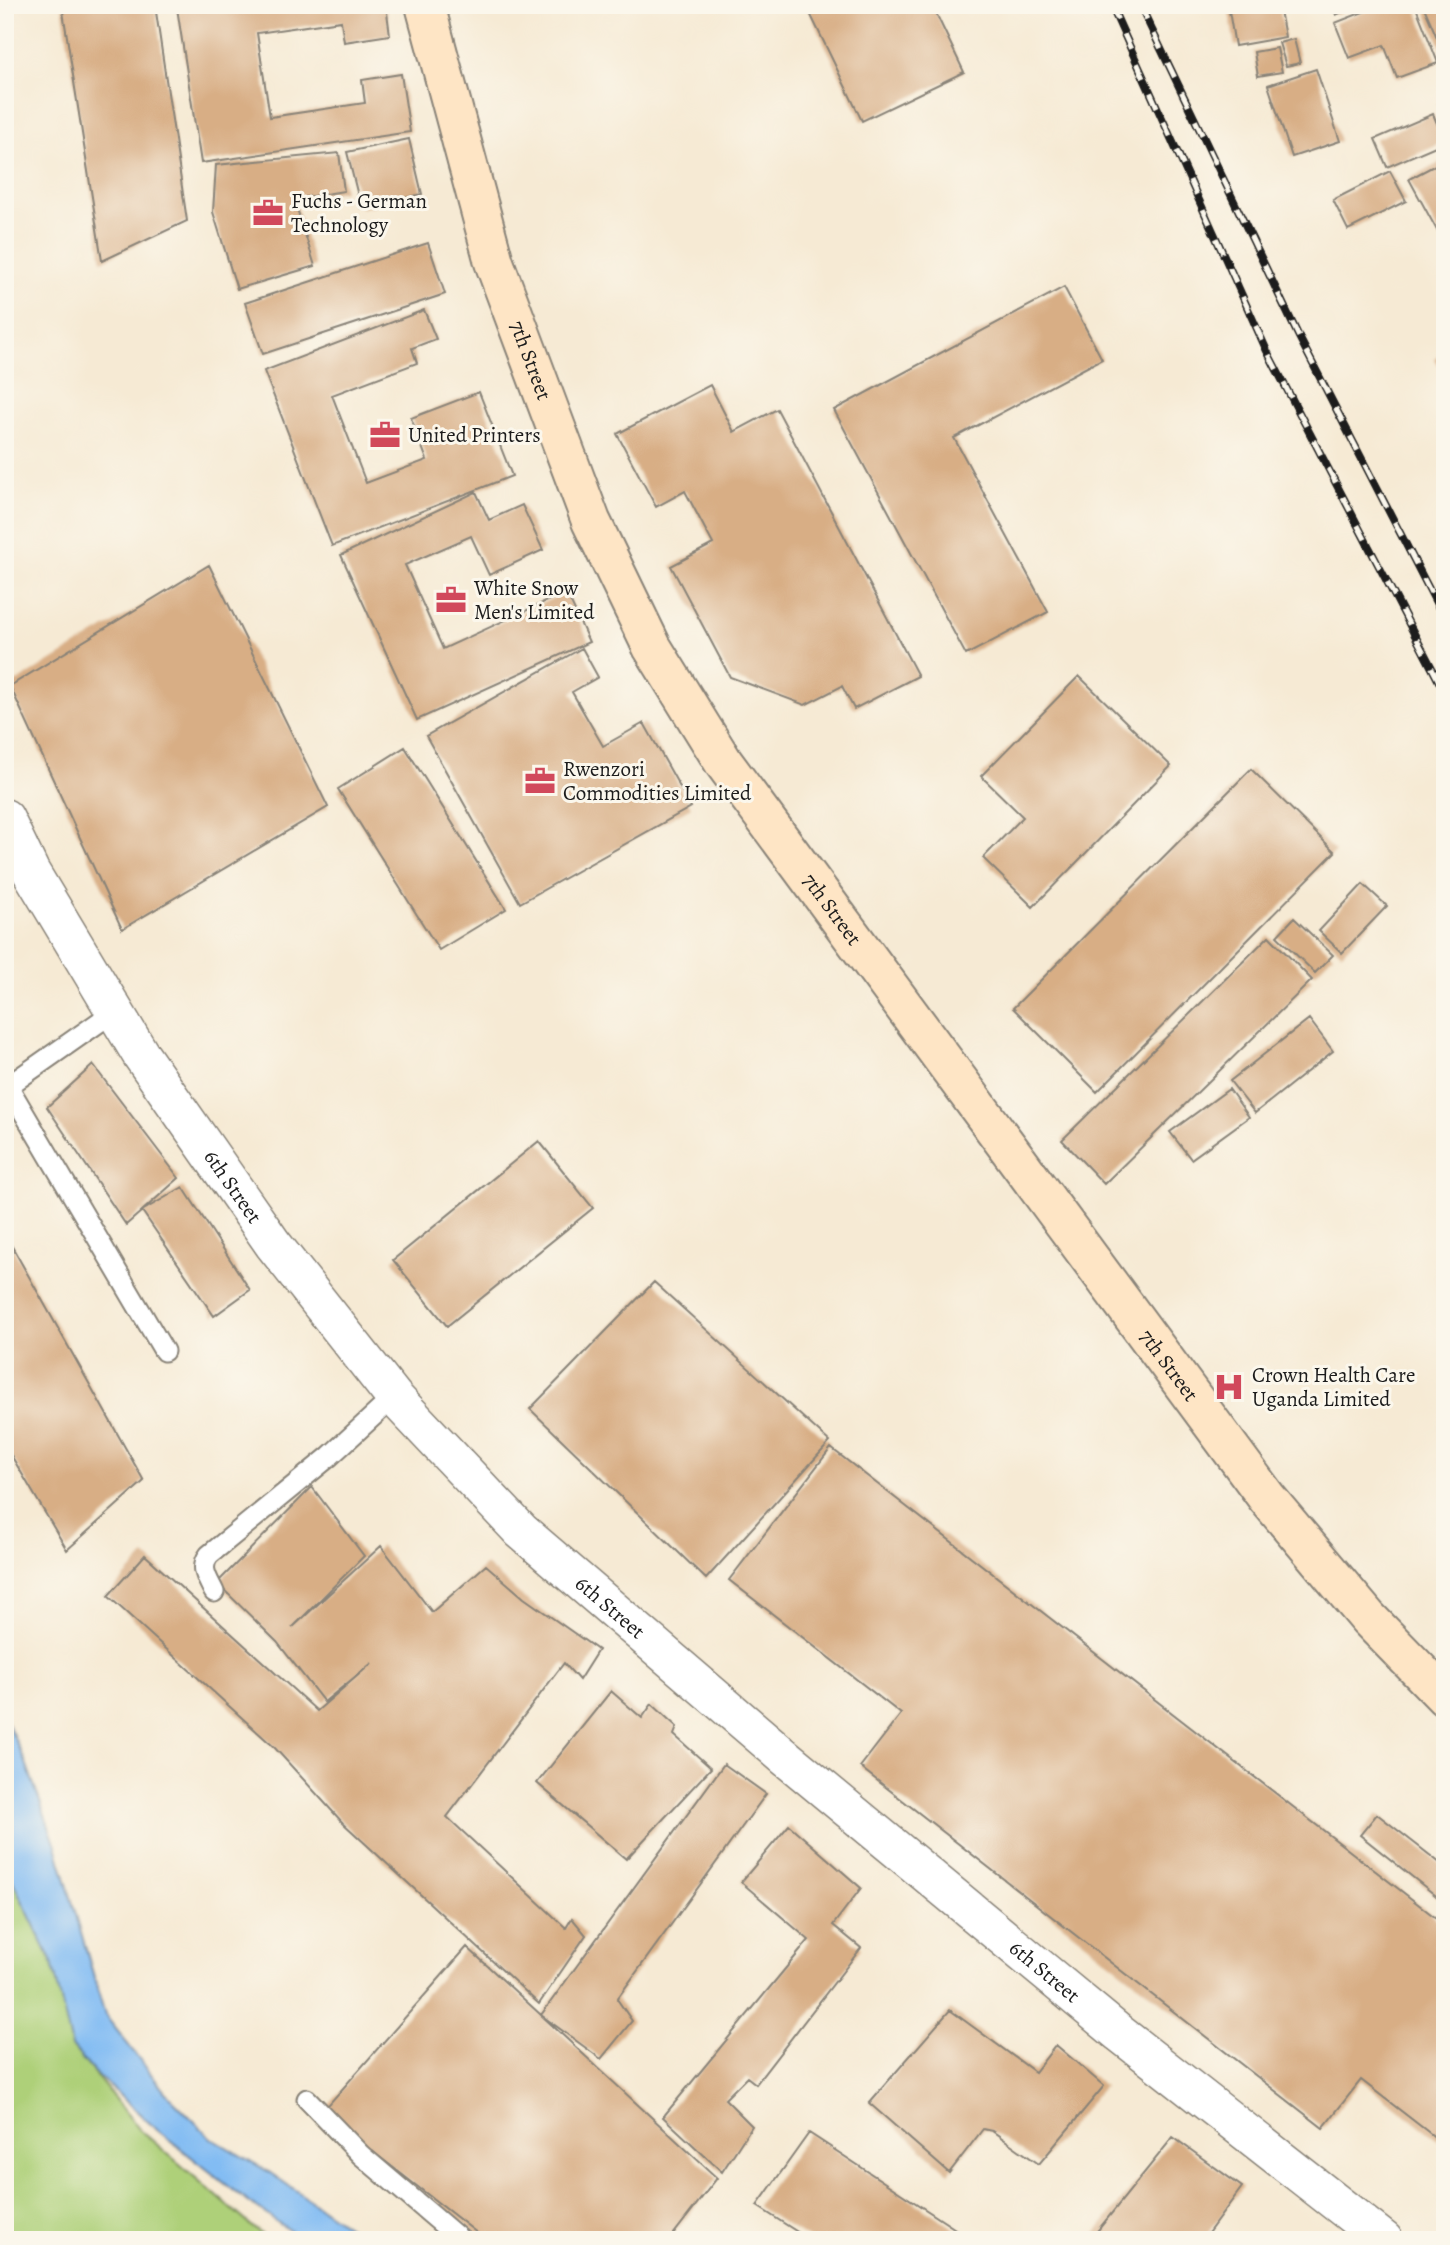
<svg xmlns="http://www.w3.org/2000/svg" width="1450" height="2245" viewBox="0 0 1450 2245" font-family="Alegreya,serif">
  <rect width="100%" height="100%" fill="#fbf7ec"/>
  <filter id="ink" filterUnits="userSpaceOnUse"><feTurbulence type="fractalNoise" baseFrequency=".0143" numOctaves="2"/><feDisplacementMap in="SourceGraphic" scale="14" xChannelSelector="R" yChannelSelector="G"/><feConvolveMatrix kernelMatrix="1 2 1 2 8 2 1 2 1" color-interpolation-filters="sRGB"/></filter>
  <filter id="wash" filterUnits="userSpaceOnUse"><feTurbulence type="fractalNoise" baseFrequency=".00686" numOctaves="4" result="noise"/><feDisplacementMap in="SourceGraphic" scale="28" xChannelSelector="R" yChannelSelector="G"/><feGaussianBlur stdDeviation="1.57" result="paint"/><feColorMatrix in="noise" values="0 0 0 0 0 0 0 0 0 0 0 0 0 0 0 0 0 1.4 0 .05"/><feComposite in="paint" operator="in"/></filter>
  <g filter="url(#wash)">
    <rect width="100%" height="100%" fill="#f6ead4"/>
    <path fill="#aed079" stroke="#65764a" stroke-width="2" d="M 5,1865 L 52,1962 L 72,2046 L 139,2129 L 268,2240 L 5,2240 Z"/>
    <path fill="#82bcf3" stroke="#4f6c88" stroke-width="2" d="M 5,1718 L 26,1763 L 56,1846 L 105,2015 L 165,2092 L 211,2138 L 269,2172 L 367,2240 L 303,2240 L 247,2201 L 156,2129 L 90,2068 L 72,2046 L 52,1962 L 5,1865 Z"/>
    <g id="blocks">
      <path fill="#d8ae85" d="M 62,5 L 155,5 L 187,221 L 102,261 Z
        M 193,5 L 386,5 L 390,35 L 344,42 L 341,21 L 257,33 L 270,117 L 365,103 L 362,80 L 401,74 L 410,132 L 201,163 L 177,8 Z
        M 806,5 L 932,5 L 964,72 L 862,121 Z
        M 1228,5 L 1279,5 L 1285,37 L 1235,46 Z
        M 1332,5 L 1359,5 L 1336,15 Z
        M 1381,5 L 1415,5 L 1438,63 L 1397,78 L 1384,45 L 1349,58 L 1335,23 Z
        M 1423,5 L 1445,5 L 1445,56 Z
        M 1294,39 L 1300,63 L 1286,66 L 1279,43 Z
        M 1277,48 L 1282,72 L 1258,76 L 1254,52 Z
        M 1316,69 L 1340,141 L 1292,157 L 1268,85 Z
        M 1445,101 L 1445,118 L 1438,104 Z
        M 1433,114 L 1445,142 L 1387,167 L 1375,139 Z
        M 409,139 L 422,194 L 361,208 L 347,152 Z
        M 339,153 L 344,191 L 294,199 L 315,266 L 237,289 L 213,212 L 216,165 Z
        M 1445,160 L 1445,245 L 1409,179 Z
        M 1390,171 L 1406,201 L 1348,230 L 1333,200 Z
        M 428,243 L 445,294 L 263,354 L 245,303 Z
        M 1064,287 L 1102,359 L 954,438 L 1048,612 L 966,655 L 834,410 Z
        M 424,310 L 436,339 L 412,348 L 417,363 L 332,395 L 366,483 L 427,460 L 411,418 L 479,392 L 512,476 L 332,546 L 264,371 Z
        M 1445,352 L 1445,376 L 1434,359 Z
        M 710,385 L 734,432 L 777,409 L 918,676 L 854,709 L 842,686 L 805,705 L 730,677 L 671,566 L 713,544 L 685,491 L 656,507 L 617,434 Z
        M 476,492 L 489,520 L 522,505 L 543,550 L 489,575 L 471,536 L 405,565 L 443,649 L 566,592 L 589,642 L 417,720 L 341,555 Z
        M 209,565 L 328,807 L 122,929 L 10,686 Z
        M 582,648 L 598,677 L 572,692 L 603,746 L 644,723 L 691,807 L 520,903 L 426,736 Z
        M 1079,676 L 1171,766 L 1033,907 L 983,858 L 1023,817 L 981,776 Z
        M 405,747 L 506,909 L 439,950 L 338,789 Z
        M 1251,769 L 1335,852 L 1097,1092 L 1013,1008 Z
        M 1363,884 L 1387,906 L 1342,953 L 1319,931 Z
        M 1294,918 L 1333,955 L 1315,973 L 1277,936 Z
        M 1269,936 L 1312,980 L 1104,1184 L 1062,1140 Z
        M 1309,1019 L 1333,1051 L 1255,1113 L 1230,1081 Z
        M 93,1065 L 179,1178 L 142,1211 L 183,1187 L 250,1290 L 214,1316 L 142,1211 L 126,1225 L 47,1107 Z
        M 1229,1089 L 1249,1117 L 1191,1159 L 1170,1132 Z
        M 539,1141 L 593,1208 L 447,1326 L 393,1260 Z
        M 5,1234 L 144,1481 L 67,1550 L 5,1445 Z
        M 654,1282 L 830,1442 L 706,1579 L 530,1409 Z
        M 831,1448 L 1445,1925 L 1445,2145 L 1361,2080 L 1323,2128 L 860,1767 L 901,1714 L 729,1580 Z
        M 312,1487 L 364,1556 L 292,1628 L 381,1546 L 432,1612 L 486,1565 L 524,1598 L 598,1650 L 579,1680 L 564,1663 L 447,1817 L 566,1928 L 572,1918 L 586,1935 L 539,2004 L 343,1823 L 274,1747 L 108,1596 L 145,1555 L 317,1711 L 372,1663 L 324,1702 L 277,1642 L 217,1583 Z
        M 611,1691 L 642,1718 L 652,1704 L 677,1727 L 674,1735 L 711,1768 L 626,1859 L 537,1783 Z
        M 724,1764 L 766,1794 L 617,1999 L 632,2021 L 601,2059 L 541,2015 L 717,2178 L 669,2240 L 486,2240 L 322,2112 L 467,1947 L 541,2015 Z
        M 1377,1814 L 1445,1867 L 1445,1903 L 1360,1835 Z
        M 789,1825 L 861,1888 L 833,1925 L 861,1948 L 756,2084 L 747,2077 L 725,2099 L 752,2126 L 722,2172 L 663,2117 L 809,1940 L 741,1882 Z
        M 950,2010 L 1035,2072 L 1056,2045 L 1104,2086 L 1039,2164 L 992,2131 L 983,2129 L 949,2173 L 869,2103 Z
        M 809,2133 L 972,2240 L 810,2240 L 757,2206 Z
        M 1173,2137 L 1242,2187 L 1203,2240 L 1090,2240 Z"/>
    </g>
  </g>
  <g filter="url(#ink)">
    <use href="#blocks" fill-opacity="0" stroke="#898378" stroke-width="2"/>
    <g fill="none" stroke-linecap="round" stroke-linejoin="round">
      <g stroke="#898378" stroke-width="23">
        <path id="lane" d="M 115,1011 L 8,1086 L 164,1351
          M 214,1592 C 208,1579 199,1568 209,1555 L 330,1456 L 394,1397
          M 307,2099 L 361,2155 L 461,2240"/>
      </g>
      <g stroke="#898378" stroke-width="40">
        <g id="street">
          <path id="s1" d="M 5,818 L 31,872 L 141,1055 L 273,1244 L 394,1397 L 521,1531 L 786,1758 L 1119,2033 L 1384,2240"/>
        </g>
      </g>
      <g stroke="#898378" stroke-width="42">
        <g id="secondary">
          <path id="s2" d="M 425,5 L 494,262 L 591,521 L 652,647 L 724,763 L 1267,1498 L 1368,1618 L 1445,1697"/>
        </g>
      </g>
      <use href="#lane" stroke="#fff" stroke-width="19"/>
      <use href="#street" stroke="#fff" stroke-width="37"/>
      <use href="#secondary" stroke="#fee5c5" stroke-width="38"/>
      <g stroke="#1c1c1c" stroke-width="8">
        <path id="rail" d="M 1111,5 L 1267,351 L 1445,693
          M 1140,5 L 1299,337 L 1445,620"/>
      </g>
      <use href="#rail" stroke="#fbf7ec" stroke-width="5" stroke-dasharray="16" stroke-linecap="butt"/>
    </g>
  </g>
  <defs>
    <g id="office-bare" transform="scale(2.415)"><path d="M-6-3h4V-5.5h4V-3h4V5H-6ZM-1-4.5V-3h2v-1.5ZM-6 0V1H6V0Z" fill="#d1495b" stroke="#fbf7ec" stroke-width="2.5" paint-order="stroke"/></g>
    <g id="hospital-bare" transform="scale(2.415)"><path d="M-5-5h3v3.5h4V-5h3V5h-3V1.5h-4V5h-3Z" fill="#d1495b" stroke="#fbf7ec" stroke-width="2.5" paint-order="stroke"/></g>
  </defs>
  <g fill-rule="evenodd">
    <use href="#office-bare" x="268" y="213"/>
    <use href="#office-bare" x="385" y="435"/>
    <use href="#office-bare" x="451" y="600"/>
    <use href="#office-bare" x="540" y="781"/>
    <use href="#hospital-bare" x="1229" y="1387"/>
  </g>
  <g text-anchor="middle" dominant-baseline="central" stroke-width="6" stroke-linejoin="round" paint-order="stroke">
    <g font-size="21" fill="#1c1c1c" stroke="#fbf7ec" text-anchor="start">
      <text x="291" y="201">Fuchs - German<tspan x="291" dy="24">Technology</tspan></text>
      <text x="408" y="435">United Printers</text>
      <text x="474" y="588">White Snow<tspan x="474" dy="24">Men's Limited</tspan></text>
      <text x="563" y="769">Rwenzori<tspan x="563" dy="24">Commodities Limited</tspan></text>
      <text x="1252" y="1375">Crown Health Care<tspan x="1252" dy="24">Uganda Limited</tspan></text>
    </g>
    <g font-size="21" fill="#1c1c1c" stroke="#fbf7ec">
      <text stroke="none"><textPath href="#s2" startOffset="371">7th Street</textPath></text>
      <text stroke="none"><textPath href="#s2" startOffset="1001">7th Street</textPath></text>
      <text stroke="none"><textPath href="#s1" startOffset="434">6th Street</textPath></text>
      <text stroke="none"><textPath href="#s2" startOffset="1568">7th Street</textPath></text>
      <text stroke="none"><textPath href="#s1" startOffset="1001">6th Street</textPath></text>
      <text stroke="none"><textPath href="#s1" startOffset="1568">6th Street</textPath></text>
    </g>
  </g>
  <rect width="1450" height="2245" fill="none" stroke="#fbf7ec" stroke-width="28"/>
</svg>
